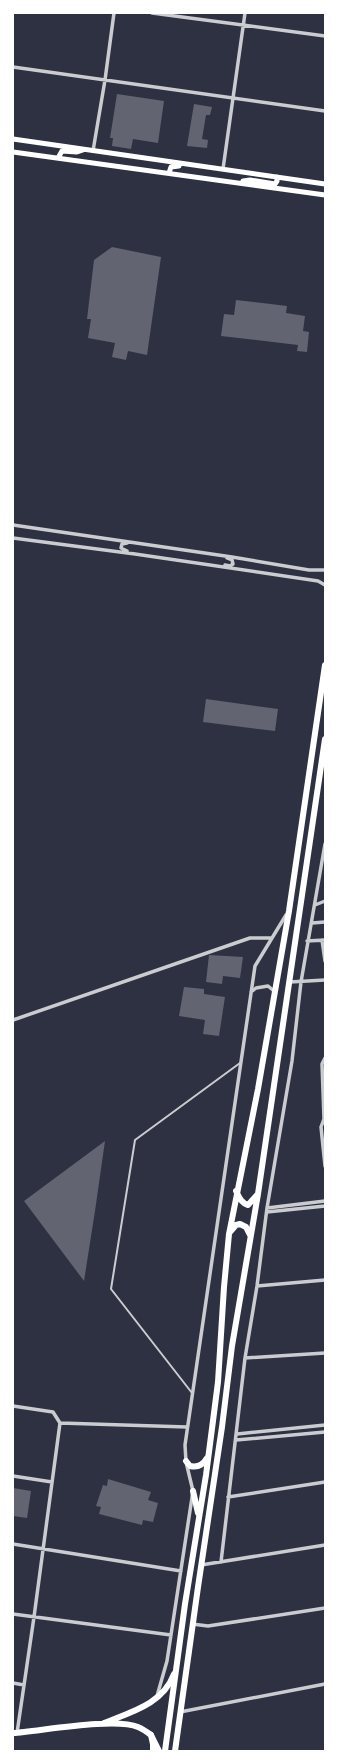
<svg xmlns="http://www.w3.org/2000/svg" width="338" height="1764" viewBox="0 0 338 1764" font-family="'Fira Sans Condensed',sans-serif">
  <rect width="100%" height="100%" fill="#2d3142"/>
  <path fill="#626471" d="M 117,94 L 164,101 L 158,143 L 133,139 L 131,149 L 112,146 L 113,138 L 110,138 Z
    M 194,104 L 212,107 L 210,115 L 206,115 L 202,139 L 208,140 L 207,148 L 187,146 Z
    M 112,247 L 161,257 L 147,355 L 128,351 L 126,360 L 112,357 L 115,343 L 88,338 L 91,319 L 87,319 L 94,260 Z
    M 236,300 L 287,306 L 286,313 L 305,316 L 303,331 L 309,332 L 307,352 L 297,351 L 298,345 L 221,336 L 224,314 L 234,315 Z
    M 206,699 L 278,709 L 275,731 L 203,722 Z
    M 209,955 L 243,957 L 240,978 L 223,976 L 222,984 L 206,982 Z
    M 184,987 L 204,989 L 204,994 L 225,997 L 219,1036 L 203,1034 L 205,1020 L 179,1016 Z
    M 105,1141 L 95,1211 L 84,1281 L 24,1201 Z
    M 108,1479 L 151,1492 L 148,1500 L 158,1503 L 153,1522 L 143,1520 L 142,1525 L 99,1514 L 101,1507 L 96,1506 L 103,1485 L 107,1486 Z
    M 13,1488 L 31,1491 L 27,1518 L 13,1516 Z"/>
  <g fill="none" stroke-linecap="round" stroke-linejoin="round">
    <path stroke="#caccd0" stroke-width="2" d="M 192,1393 L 111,1289 L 135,1140 L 240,1063"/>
    <path stroke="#caccd0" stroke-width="3.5" d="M 152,13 L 325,36
      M 13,67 L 325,111
      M 93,151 L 105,80 L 114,13
      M 223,169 L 245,13
      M 13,525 L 232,557 L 309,570 L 325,570
      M 13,538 L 135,554 L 318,581 L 325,585
      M 127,543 L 122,544 L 121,548 L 127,551
      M 225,565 L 230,566 L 233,564 L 232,560 L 227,558
      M 315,905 L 325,901
      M 312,923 L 325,922
      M 322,940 L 325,961
      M 307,941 L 325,940
      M 290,982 L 325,980
      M 251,992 L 256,988 L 268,986 L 274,991
      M 13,1020 L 250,938 L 271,938
      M 325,1058 L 322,1064 L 324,1119 L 321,1127 L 325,1166
      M 267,1208 L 325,1201
      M 267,1212 L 325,1206
      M 257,1286 L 325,1280
      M 245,1358 L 325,1353
      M 13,1406 L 53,1412 L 60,1423
      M 60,1423 L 187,1427
      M 237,1434 L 325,1425
      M 236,1440 L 325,1432
      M 13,1476 L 52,1482
      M 228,1497 L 325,1482
      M 13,1544 L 181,1571
      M 221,1562 L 245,1358 L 257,1286 L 267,1208 L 292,1061 L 301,982 L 325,844
      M 201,1565 L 325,1545
      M 13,1614 L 171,1635
      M 192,1624 L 208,1626 L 325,1608
      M 13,1683 L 24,1685
      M 157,1696 L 167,1661 L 193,1491 L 186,1462 L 185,1445 L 255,966 L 286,915
      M 180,1712 L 325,1684
      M 17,1733 L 34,1617 L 60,1423"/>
    <path stroke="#fff" stroke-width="5" d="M 13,139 L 325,184
      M 13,152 L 325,195
      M 58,158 L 62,151 L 77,152 L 83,150
      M 169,173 L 171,167 L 179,166
      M 243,181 L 250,180 L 275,184 L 277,181 L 277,177"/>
    <path stroke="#fff" stroke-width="6" d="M 104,1723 C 131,1712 163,1704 174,1674
      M 13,1733 C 41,1731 115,1717 138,1727 C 143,1729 147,1732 151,1735 L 153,1744 L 153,1751"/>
    <path stroke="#fff" stroke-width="6" d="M 236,1191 C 239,1197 241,1203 248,1205 L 257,1195
      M 230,1232 L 236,1225 L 240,1224 L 246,1227 L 250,1235
      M 186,1461 L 190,1466 C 198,1468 203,1465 207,1458
      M 193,1491 L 198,1513
      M 151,1735 L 159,1751
      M 165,1751 L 185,1604 L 206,1475 L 218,1382 L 224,1287 L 229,1234 L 258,1089 L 289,911 L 325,665
      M 175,1751 L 198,1587 L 222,1427 L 232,1346 L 258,1194 L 325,739"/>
  </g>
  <rect width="338" height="1764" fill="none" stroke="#ffffff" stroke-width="28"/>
</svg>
